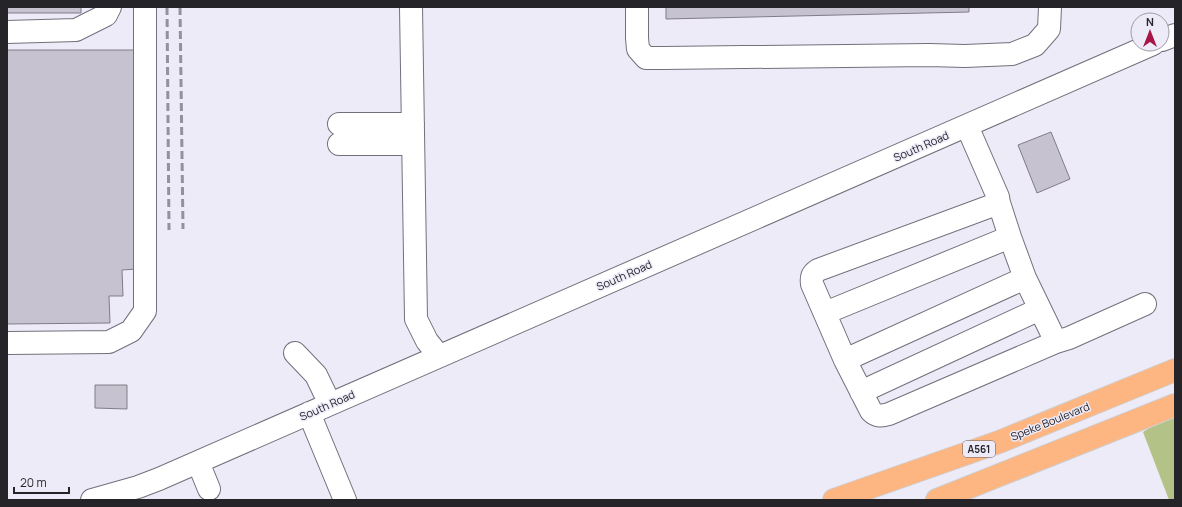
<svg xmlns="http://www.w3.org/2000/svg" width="1182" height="507" viewBox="0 0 1182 507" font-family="Manrope,sans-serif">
  <rect width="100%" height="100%" fill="#eeebf9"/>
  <path fill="#b3c387" d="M 1175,411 L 1175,500 L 1169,500 L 1143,432 Z"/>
  <path fill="#c7c2cf" stroke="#807c87" d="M 7,7 L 81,7 L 81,13 L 7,13 Z
    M 666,7 L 969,7 L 969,12 L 666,19 Z
    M 7,50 L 134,50 L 137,269 L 122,270 L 123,296 L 109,296 L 110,323 L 7,324 Z
    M 1051,132 L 1070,179 L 1037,193 L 1018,145 Z
    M 95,385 L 127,385 L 127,409 L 95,408 Z"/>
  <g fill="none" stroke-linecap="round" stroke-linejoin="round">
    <g stroke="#72707b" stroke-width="24">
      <path id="minor" d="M 411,7 L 416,319 L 427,341 L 439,356
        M 637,7 L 637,38 L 638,49 L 646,58 L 663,58 L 929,55 L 965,56 L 1012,54 L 1035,45 L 1049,29 L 1050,7
        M 7,32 L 76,30 L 106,15 L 110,7
        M 1162,40 L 1175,35
        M 339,124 L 413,124
        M 967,126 L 998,197 L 999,203 L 1010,237 L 1025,278 L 1056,342 L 889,414 C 882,416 877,417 871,411 L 845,360 L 812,284 C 811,277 812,274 818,270 L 999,203
        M 339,144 L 413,144
        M 825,313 L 1010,237
        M 1056,342 L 1069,338 L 1145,304
        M 7,343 L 109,342 L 131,331 L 145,311 L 145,7
        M 295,353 L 316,375 L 330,404
        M 845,360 L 1025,278
        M 861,392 L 1040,309
        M 309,413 L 345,500
        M 198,462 L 209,489
        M 92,500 L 138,487 L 159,479 L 1153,44"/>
    </g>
    <g stroke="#cfcfd0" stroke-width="24">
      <path id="highway" d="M 834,500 L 999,442 L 1175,370
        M 937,500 L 1175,405"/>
    </g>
    <use href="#minor" stroke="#fff" stroke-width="22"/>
    <use href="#highway" stroke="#fdb581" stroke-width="22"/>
    <path stroke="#93919b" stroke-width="3" stroke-dasharray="8 4" stroke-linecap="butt" d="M 167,7 L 169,230
      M 180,7 L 183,229"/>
  </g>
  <g text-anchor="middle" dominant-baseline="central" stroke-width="3" stroke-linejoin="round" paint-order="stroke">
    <rect fill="#eeebf9" stroke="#616067" stroke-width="1" x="963" y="441" width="32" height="16" rx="3"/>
    <g font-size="10" font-weight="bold" fill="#252429">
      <text x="979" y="449">A561</text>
    </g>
    <g font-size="11" fill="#252429" stroke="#eeebf9">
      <text transform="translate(921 146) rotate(-24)">South Road</text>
      <text transform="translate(624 275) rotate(-24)">South Road</text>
      <text transform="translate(327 405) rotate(-24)">South Road</text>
      <text transform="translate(1050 421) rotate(-22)">Speke Boulevard</text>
    </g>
  </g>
  <rect width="1182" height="507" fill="none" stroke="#252429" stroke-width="16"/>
  <g transform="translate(1150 32)"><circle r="19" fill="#eeebf9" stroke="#9e9ba6"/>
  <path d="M0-3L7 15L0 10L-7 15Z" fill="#a91446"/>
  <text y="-6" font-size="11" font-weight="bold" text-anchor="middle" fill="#252429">N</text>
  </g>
  <path d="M14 487v6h55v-6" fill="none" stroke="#252429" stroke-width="2"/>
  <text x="20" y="487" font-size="12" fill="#252429" stroke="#eeebf9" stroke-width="3" paint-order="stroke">20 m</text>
</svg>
